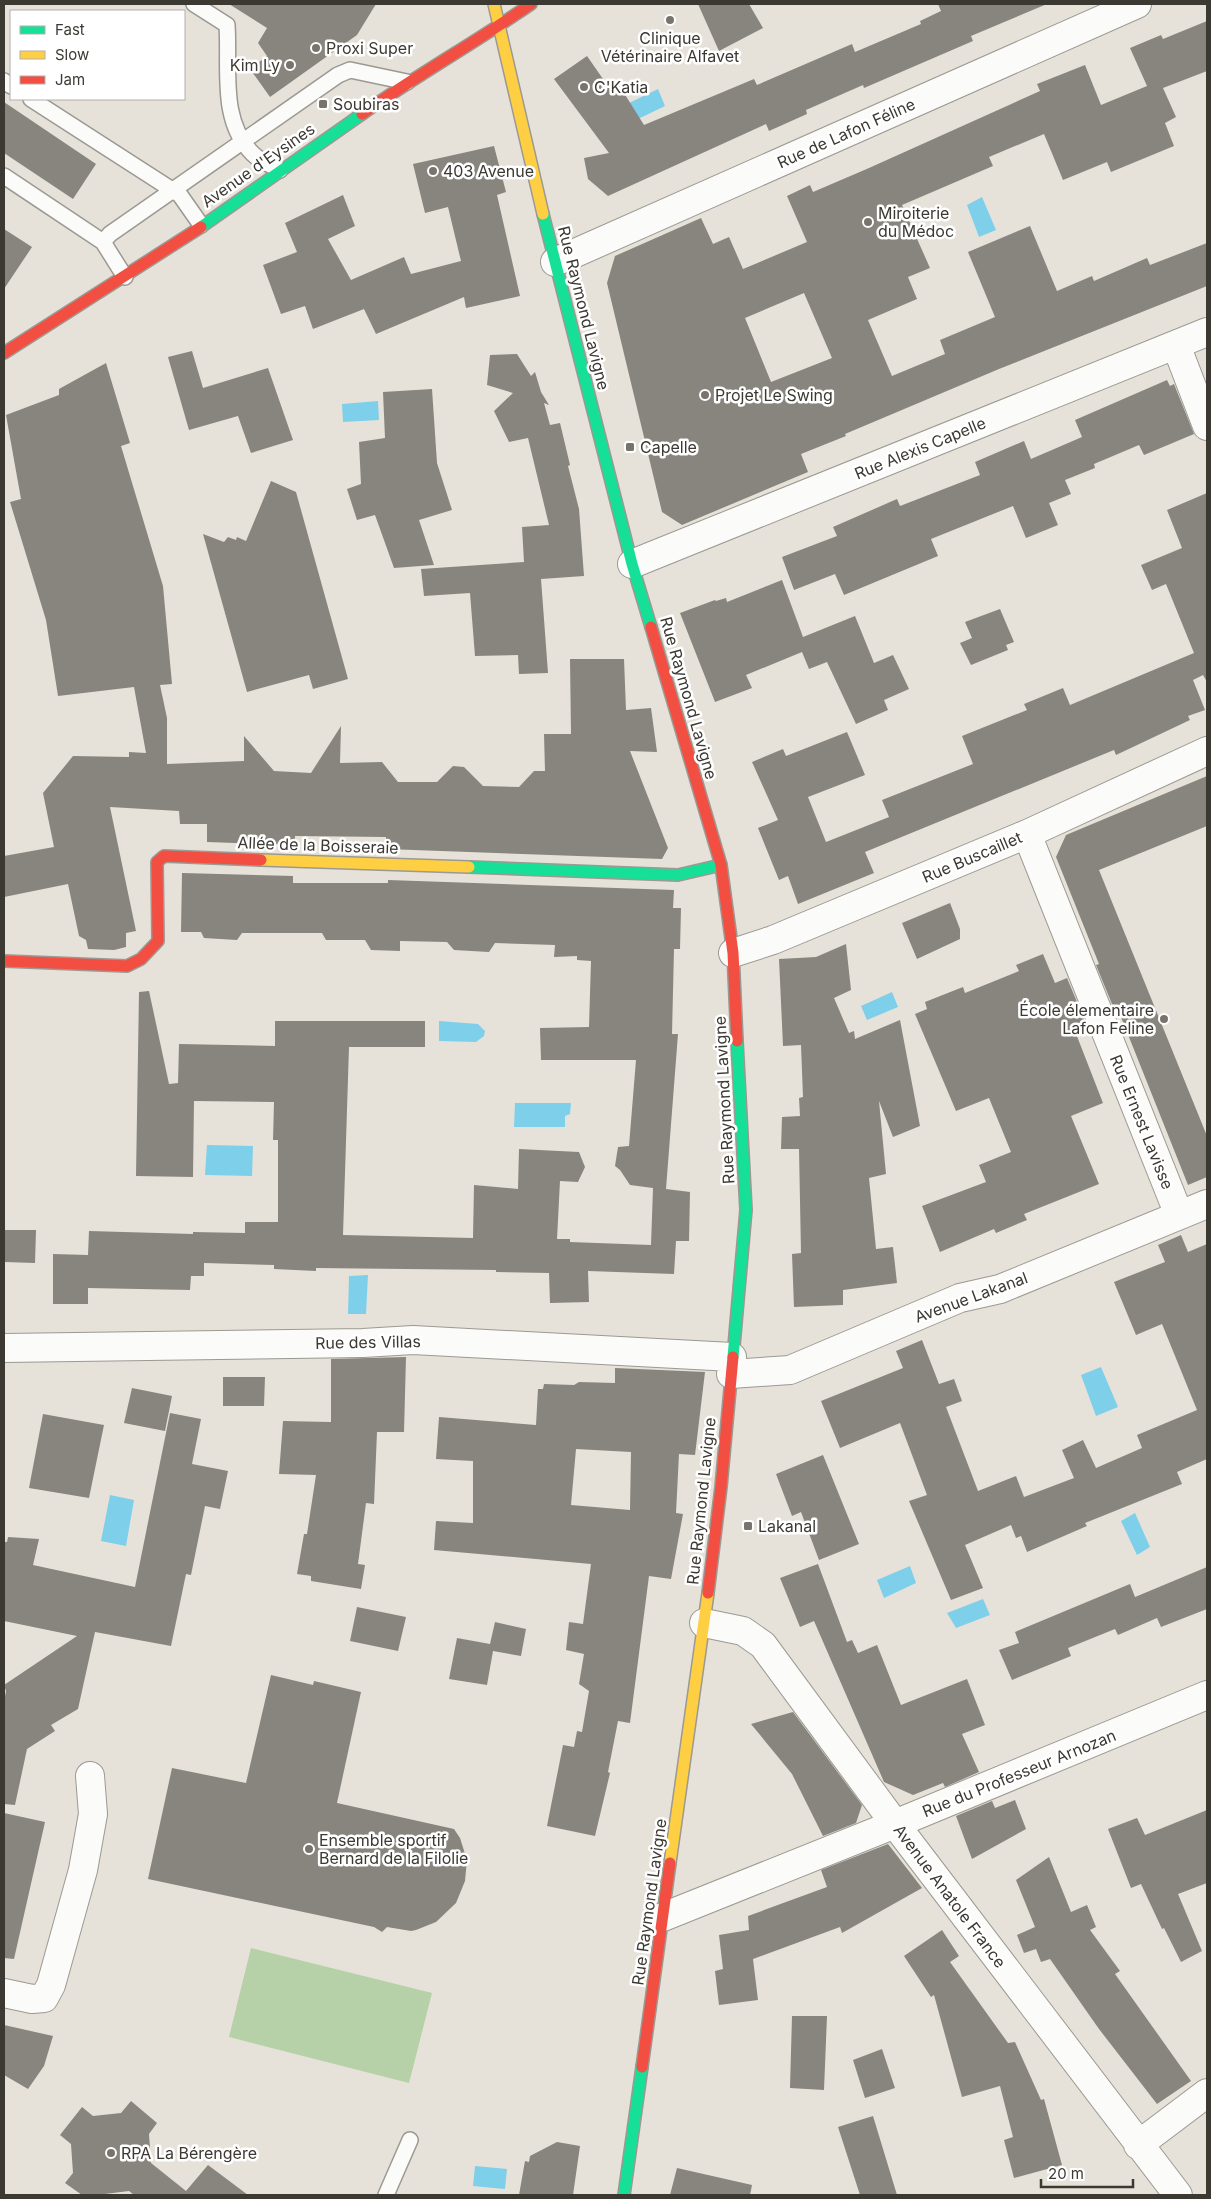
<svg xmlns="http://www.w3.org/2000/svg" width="1211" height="2199" viewBox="0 0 1211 2199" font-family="Inter,sans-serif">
  <rect width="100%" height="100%" fill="#e6e2d9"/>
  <path fill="#b6d0a8" d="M 251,1948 L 432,1993 L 409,2083 L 229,2037 Z"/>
  <path fill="#7ecfea" d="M 658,89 L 665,106 L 636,120 L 627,104 Z
    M 982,197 L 996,230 L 979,237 L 967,205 Z
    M 378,401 L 379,420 L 343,422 L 342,404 Z
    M 892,992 L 898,1007 L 867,1020 L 861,1006 Z
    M 439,1021 L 478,1024 L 485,1031 L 484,1036 L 476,1042 L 439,1041 Z
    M 515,1103 L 571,1103 L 570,1114 L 565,1116 L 565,1127 L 514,1127 Z
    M 207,1145 L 253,1146 L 252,1176 L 205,1175 Z
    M 368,1275 L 366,1314 L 348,1314 L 349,1276 Z
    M 1101,1367 L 1118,1407 L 1096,1416 L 1081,1375 Z
    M 110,1495 L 134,1500 L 126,1546 L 101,1541 Z
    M 1135,1513 L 1150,1547 L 1137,1555 L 1121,1521 Z
    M 910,1566 L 916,1583 L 884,1598 L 877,1580 Z
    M 983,1599 L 990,1615 L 956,1628 L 947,1613 Z
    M 475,2166 L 507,2169 L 505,2189 L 473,2186 Z"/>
  <path fill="#88857e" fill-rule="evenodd" d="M 229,4 L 376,4 L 357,35 L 270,97 L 250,69 L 267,56 L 258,43 L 267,28 Z
    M 698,4 L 749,4 L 763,28 L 719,51 Z
    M 938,4 L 1047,4 L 971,36 L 973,41 L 864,88 L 863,85 L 806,110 L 807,114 L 769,131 L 766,124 L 608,196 L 588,179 L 584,158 L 609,153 L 554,79 L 587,56 L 610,89 L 619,85 L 644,125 L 754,79 L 757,85 L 852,44 L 855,52 L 921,24 L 920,21 L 941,11 Z
    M 1207,21 L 1207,71 L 1163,88 L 1176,117 L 1165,123 L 1174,146 L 1111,172 L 1107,162 L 1063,180 L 1044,134 L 989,157 L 993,166 L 902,205 L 930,268 L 908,277 L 917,299 L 868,320 L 892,376 L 945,354 L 940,340 L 995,317 L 968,252 L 1030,226 L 1057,291 L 1092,276 L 1094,281 L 1147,258 L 1150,265 L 1207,243 L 1207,286 L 999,369 L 845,434 L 846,436 L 801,454 L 808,472 L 682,525 L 662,512 L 607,283 L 615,256 L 701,218 L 713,244 L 729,237 L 743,269 L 807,242 L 787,196 L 810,185 L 813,192 L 869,168 L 1040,91 L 1037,84 L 1085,65 L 1101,105 L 1147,86 L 1130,48 L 1161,35 L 1163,39 ZM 804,293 L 832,358 L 771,382 L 745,318 Z
    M 4,102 L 96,164 L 73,199 L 4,153 Z
    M 494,146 L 506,192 L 497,195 L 520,296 L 466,308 L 464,297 L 376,334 L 364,309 L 313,329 L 305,306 L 281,314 L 263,265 L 297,252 L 285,223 L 343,195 L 355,226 L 328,239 L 351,280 L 404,257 L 411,274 L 461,261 L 448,207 L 425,213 L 413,164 Z
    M 4,229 L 32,247 L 4,289 Z
    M 192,351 L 203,388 L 268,368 L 293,440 L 251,453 L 238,416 L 189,430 L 168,357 Z
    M 517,354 L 531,376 L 535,372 L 541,392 L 549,405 L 544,403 L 550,425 L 560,423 L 570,465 L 568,466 L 579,509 L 584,576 L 541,579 L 548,673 L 519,674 L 518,655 L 475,656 L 470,593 L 424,596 L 421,569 L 524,562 L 522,527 L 549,525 L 528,438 L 509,442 L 494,411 L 513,393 L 487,385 L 490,355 Z
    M 106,363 L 130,443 L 121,446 L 163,586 L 172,684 L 160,685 L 167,718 L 167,764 L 244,761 L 244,736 L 274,771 L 311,773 L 341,726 L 340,763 L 382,762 L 398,782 L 437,782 L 453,766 L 464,767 L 483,786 L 519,787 L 534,771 L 545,771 L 544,734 L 571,734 L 570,659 L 624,659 L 626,710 L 651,708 L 657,752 L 630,751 L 668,848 L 662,859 L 386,849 L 386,837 L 295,836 L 295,845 L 207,842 L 207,824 L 180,824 L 179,811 L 110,807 L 136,931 L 126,933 L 126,947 L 114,950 L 88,949 L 86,940 L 79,936 L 68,884 L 4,897 L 4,856 L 54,847 L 43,793 L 73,756 L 129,757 L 129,752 L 146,753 L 134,687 L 58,696 L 46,620 L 10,502 L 21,499 L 6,415 L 59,395 L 59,389 Z
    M 1167,380 L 1170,386 L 1174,384 L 1194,434 L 1144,455 L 1139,445 L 1094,464 L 1095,468 L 1065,480 L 1071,494 L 1049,503 L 1058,525 L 1026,538 L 1013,506 L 931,539 L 938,556 L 844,595 L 835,574 L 794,590 L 782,557 L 837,536 L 833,527 L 897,499 L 900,506 L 980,475 L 975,462 L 1024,441 L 1031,459 L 1082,437 L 1075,420 Z
    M 432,389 L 437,463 L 452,510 L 419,520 L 434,565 L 394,568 L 375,515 L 357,520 L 347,489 L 361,484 L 359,442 L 385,438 L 383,392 Z
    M 271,481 L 296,492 L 348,679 L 313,689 L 309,675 L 247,692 L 203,534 L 224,542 L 228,537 L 236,540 L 237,537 L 246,541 Z
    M 1207,493 L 1207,682 L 1203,675 L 1193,680 L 1205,710 L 1188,716 L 1190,720 L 1116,755 L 1114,750 L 865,852 L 874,873 L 798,904 L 788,876 L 779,880 L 758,828 L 778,820 L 752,762 L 783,749 L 786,756 L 847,732 L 865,775 L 808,797 L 826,842 L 889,817 L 882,800 L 973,764 L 962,736 L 1027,710 L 1024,704 L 1063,688 L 1070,705 L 1194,653 L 1166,584 L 1152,590 L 1141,565 L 1182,548 L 1167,510 Z
    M 782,580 L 803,637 L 855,616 L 874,663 L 893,655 L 909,689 L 884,700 L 888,710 L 856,724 L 827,662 L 809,669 L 802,652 L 746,675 L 752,688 L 715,702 L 680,613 L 715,600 L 716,601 L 726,598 L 727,602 Z
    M 1000,609 L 1014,642 L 1006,645 L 1008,650 L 971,665 L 960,643 L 972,638 L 965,622 Z
    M 1207,776 L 1207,826 L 1099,870 L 1207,1136 L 1207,1177 L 1188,1185 L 1117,1007 L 1114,1009 L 1096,965 L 1099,964 L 1056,857 L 1066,835 Z
    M 182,873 L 293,876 L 293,883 L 388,883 L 388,880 L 674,890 L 673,908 L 681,908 L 680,949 L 674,949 L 672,1034 L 678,1034 L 666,1189 L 690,1192 L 689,1241 L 676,1241 L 674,1274 L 588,1271 L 589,1302 L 550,1303 L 549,1273 L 496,1272 L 496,1270 L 316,1268 L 316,1271 L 274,1269 L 274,1265 L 204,1263 L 204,1276 L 191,1276 L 190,1290 L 88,1288 L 88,1304 L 53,1304 L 53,1254 L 88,1255 L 89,1231 L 193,1234 L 193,1232 L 245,1233 L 245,1222 L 278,1222 L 278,1140 L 273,1140 L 274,1102 L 194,1101 L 193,1177 L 136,1176 L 139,992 L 149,991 L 169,1084 L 178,1083 L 179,1044 L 275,1046 L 275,1021 L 425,1021 L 425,1047 L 349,1047 L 343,1235 L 473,1238 L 474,1185 L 518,1189 L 519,1149 L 579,1152 L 585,1167 L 578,1182 L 560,1181 L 557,1239 L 570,1239 L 570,1242 L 651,1245 L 653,1188 L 630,1185 L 620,1170 L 615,1166 L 618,1147 L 629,1146 L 636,1060 L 541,1060 L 540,1028 L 589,1027 L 591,961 L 577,960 L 577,956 L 554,957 L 555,945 L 495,943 L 489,952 L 454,950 L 447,942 L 400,941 L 400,951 L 371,950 L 365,940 L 326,940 L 322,933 L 242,933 L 237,940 L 204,938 L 201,932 L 181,932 Z
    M 950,903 L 960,929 L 960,939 L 917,959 L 902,923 Z
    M 846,944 L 851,990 L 834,998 L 849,1033 L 854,1031 L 855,1039 L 900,1020 L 920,1126 L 893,1137 L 879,1101 L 886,1174 L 869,1178 L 876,1249 L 893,1247 L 897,1283 L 843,1290 L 843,1305 L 794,1307 L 792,1254 L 801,1253 L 799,1149 L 781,1149 L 782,1117 L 800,1116 L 799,1098 L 803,1097 L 801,1045 L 783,1046 L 779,959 L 816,957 Z
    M 1043,954 L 1055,983 L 1067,978 L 1085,1021 L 1073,1026 L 1103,1103 L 1071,1116 L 1099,1184 L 1024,1214 L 1027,1220 L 996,1233 L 994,1229 L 940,1252 L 922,1206 L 986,1182 L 979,1165 L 1011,1152 L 989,1098 L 956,1111 L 915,1014 L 927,1009 L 925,1002 L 963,987 L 965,993 L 1019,971 L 1016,965 Z
    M 4,1230 L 36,1230 L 35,1263 L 4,1262 Z
    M 1181,1235 L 1188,1252 L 1207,1244 L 1207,1459 L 1177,1472 L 1182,1484 L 1085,1523 L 1087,1526 L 1027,1552 L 1021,1536 L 1016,1538 L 1011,1525 L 965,1545 L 983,1588 L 951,1600 L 909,1501 L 927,1495 L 900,1423 L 840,1448 L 821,1401 L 903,1368 L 896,1351 L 922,1340 L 939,1384 L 954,1379 L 962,1401 L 946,1407 L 978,1491 L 1016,1476 L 1024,1497 L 1074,1478 L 1062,1450 L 1083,1440 L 1096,1468 L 1142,1448 L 1137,1435 L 1197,1410 L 1162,1324 L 1136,1335 L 1114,1282 L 1165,1262 L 1158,1245 Z
    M 406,1357 L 404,1432 L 377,1432 L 374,1504 L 366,1503 L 358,1564 L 365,1565 L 361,1589 L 311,1581 L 311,1576 L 297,1574 L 304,1534 L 307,1534 L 316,1475 L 279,1474 L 283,1421 L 331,1422 L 331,1359 Z
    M 615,1368 L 705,1372 L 695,1455 L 679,1454 L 676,1513 L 683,1514 L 671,1579 L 649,1576 L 630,1723 L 618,1721 L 608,1772 L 610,1773 L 595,1836 L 547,1826 L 563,1745 L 574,1747 L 577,1731 L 582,1732 L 589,1691 L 579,1684 L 584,1654 L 566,1650 L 569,1622 L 583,1624 L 591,1564 L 434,1550 L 436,1521 L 473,1523 L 473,1461 L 436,1459 L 439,1417 L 536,1425 L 538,1389 L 543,1389 L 544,1384 L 574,1385 L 579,1382 L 615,1383 ZM 576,1449 L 631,1452 L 630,1510 L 571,1505 Z
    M 223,1377 L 265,1377 L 264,1406 L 223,1406 Z
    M 132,1388 L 172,1396 L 165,1431 L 124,1423 Z
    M 170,1413 L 201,1419 L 192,1464 L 228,1471 L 220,1509 L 205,1506 L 191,1575 L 186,1574 L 171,1646 L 95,1632 L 78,1709 L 51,1725 L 55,1731 L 27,1749 L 15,1805 L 4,1804 L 4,1702 L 6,1691 L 4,1685 L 77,1636 L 4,1621 L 4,1542 L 7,1542 L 8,1537 L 39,1539 L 33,1565 L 135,1587 Z
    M 43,1414 L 104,1425 L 89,1498 L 29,1488 Z
    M 823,1455 L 859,1544 L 819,1560 L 801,1512 L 792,1516 L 776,1474 Z
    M 818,1564 L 847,1642 L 852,1640 L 858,1653 L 877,1645 L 901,1705 L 967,1679 L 985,1725 L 962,1734 L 979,1772 L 945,1787 L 943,1783 L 913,1795 L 884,1782 L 814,1621 L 800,1627 L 780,1578 Z
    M 1207,1567 L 1207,1609 L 1161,1627 L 1157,1618 L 1118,1635 L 1115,1629 L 1068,1648 L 1071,1656 L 1012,1680 L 999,1650 L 1019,1643 L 1015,1632 L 1130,1584 L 1135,1597 Z
    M 357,1607 L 406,1617 L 398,1651 L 350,1641 Z
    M 495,1622 L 526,1629 L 521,1656 L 493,1651 L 487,1685 L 449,1679 L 457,1638 L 490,1644 Z
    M 271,1675 L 313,1685 L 314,1681 L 361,1692 L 337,1803 L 454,1829 L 460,1838 L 467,1860 L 465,1881 L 456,1903 L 436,1922 L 416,1930 L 411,1931 L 387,1927 L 382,1932 L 374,1927 L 148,1879 L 172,1768 L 246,1783 Z
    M 793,1712 L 862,1805 L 856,1823 L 823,1836 L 792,1774 L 751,1724 Z
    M 1015,1800 L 1026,1829 L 972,1859 L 956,1816 L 992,1801 L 995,1808 Z
    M 1207,1810 L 1207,1883 L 1178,1894 L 1202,1951 L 1181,1962 L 1164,1928 L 1162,1929 L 1141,1884 L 1131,1888 L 1108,1829 L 1137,1818 L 1145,1835 Z
    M 4,1813 L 45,1822 L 14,1959 L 4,1958 Z
    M 888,1844 L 922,1888 L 842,1933 L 840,1927 L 753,1959 L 758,2000 L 719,2005 L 715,1971 L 723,1969 L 719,1935 L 749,1930 L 748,1916 L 827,1887 L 821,1870 Z
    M 1049,1857 L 1071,1912 L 1087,1905 L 1096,1927 L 1090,1930 L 1120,1971 L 1115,1974 L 1191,2081 L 1157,2104 L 1099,2029 L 1050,1959 L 1041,1962 L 1036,1949 L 1024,1953 L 1017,1935 L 1035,1927 L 1016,1880 Z
    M 942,1930 L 959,1956 L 950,1962 L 1008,2043 L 1015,2042 L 1041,2100 L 1044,2099 L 1062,2165 L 1014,2178 L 1004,2140 L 1013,2137 L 1000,2086 L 962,2097 L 934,1995 L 931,1997 L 904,1956 Z
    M 792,2016 L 827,2016 L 824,2090 L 790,2088 Z
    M 4,2025 L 53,2036 L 44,2066 L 28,2089 L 4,2075 Z
    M 882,2049 L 895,2088 L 865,2098 L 853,2060 Z
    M 131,2101 L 157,2123 L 149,2134 L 151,2163 L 186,2191 L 208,2165 L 248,2195 L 134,2195 L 129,2191 L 97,2195 L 82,2195 L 65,2183 L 73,2173 L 71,2144 L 60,2135 L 82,2107 L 93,2116 L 121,2113 Z
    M 873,2116 L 897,2195 L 860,2195 L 838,2127 Z
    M 557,2142 L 580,2146 L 573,2195 L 519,2195 L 525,2161 L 529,2162 L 530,2156 Z
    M 677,2168 L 752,2185 L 750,2195 L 670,2195 Z"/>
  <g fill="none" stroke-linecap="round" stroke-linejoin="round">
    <g stroke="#9c9992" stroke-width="18">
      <path id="lane" d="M 194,4 L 227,25 C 230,68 219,121 253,154 C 260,161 271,165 280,170
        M 4,81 L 11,86
        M 31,99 L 180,195 L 201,225
        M 4,176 L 103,242 L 125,277
        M 103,242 L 110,234 L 338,75 L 350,70 L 407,82
        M 386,2195 L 410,2140"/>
    </g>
    <g stroke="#9c9992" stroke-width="30">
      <path id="street" d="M 555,262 L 1137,4
        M 1176,345 L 1207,426
        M 632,564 L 1207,332
        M 1027,834 L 1179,1215
        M 733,953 L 773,940 L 1027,834 L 1207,751
        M 4,1348 L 363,1343 L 413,1340 L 732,1357
        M 731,1374 L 790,1370 L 960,1298 L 1000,1289 L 1207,1204
        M 704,1623 L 743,1631 L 763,1645 L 895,1824 L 1178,2195
        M 663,1917 L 895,1824 L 1207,1695
        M 4,1993 L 32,1999 L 44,1998 L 51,1985 L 83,1870 L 93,1814 L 90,1776
        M 1138,2145 L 1207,2093"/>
    </g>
    <g stroke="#9c9992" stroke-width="14">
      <path id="fast" d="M 543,214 L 632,564 L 651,627
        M 201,227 L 362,114
        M 469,867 L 678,875 L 721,865
        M 733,1357 L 746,1210 L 737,1041
        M 624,2195 L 642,2067"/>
    </g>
    <g stroke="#9c9992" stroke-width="14">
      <path id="slow" d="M 494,4 L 543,214
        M 261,860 L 469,867
        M 670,1863 L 708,1593"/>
    </g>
    <g stroke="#9c9992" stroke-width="14">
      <path id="jam" d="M 362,114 C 417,75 476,42 531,4
        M 4,353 L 201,227
        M 651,627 L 721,865 L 733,953 L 737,1041
        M 4,961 L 127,966 L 141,959 L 158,941 L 157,862 L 164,856 L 261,860
        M 708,1593 L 721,1487 L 733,1357
        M 642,2067 L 670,1863"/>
    </g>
    <use href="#lane" stroke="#fbfbf9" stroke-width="15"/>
    <use href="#street" stroke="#fbfbf9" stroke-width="28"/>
    <use href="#fast" stroke="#16e098" stroke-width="11"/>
    <use href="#slow" stroke="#ffcf43" stroke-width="11"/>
    <use href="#jam" stroke="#f24e42" stroke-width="11"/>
  </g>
  <g fill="#78746d" stroke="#fff" stroke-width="2">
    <circle cx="670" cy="20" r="5"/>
    <circle cx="316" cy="48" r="5"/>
    <circle cx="290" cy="65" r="5"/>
    <circle cx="584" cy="87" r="5"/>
    <rect x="318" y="99" width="10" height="10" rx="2.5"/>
    <circle cx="433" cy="171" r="5"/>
    <circle cx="868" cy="222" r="5"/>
    <circle cx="705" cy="395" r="5"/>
    <rect x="625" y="442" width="10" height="10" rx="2.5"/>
    <circle cx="1164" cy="1019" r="5"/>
    <rect x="743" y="1521" width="10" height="10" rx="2.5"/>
    <circle cx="309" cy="1849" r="5"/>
    <circle cx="111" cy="2153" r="5"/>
  </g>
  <g text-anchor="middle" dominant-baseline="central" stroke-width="5" stroke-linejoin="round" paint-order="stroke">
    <g font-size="16" fill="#3c3933" stroke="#fff" text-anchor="start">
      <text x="670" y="38" text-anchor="middle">Clinique<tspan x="670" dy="18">Vétérinaire Alfavet</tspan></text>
      <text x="326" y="48">Proxi Super</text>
      <text x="280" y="65" text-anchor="end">Kim Ly</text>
      <text x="594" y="87">C'Katia</text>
      <text x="333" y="104">Soubiras</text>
      <text x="443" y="171">403 Avenue</text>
      <text x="878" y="213">Miroiterie<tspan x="878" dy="18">du Médoc</tspan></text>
      <text x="715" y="395">Projet Le Swing</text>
      <text x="640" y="447">Capelle</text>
      <text x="1154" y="1010" text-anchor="end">École élementaire<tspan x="1154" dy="18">Lafon Feline</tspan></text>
      <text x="758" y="1526">Lakanal</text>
      <text x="319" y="1840">Ensemble sportif<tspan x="319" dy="18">Bernard de la Filolie</tspan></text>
      <text x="121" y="2153">RPA La Bérengère</text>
    </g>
    <g font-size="16" fill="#3c3933" stroke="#fff">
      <text transform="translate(846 133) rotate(-24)">Rue de Lafon Féline</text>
      <text transform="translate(258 165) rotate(-35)">Avenue d'Eysines</text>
      <text transform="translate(584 308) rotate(76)">Rue Raymond Lavigne</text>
      <text transform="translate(920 448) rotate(-22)">Rue Alexis Capelle</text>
      <text transform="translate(689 698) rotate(74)">Rue Raymond Lavigne</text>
      <text transform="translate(318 845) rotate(2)">Allée de la Boisseraie</text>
      <text transform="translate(972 857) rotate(-23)">Rue Buscaillet</text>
      <text transform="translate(724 1100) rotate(-93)">Rue Raymond Lavigne</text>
      <text transform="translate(1142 1122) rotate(68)">Rue Ernest Lavisse</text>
      <text transform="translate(971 1297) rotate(-20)">Avenue Lakanal</text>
      <text transform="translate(368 1342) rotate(-1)">Rue des Villas</text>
      <text transform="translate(701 1501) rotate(-84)">Rue Raymond Lavigne</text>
      <text transform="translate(1019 1773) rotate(-22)">Rue du Professeur Arnozan</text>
      <text transform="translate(950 1896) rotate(53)">Avenue Anatole France</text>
      <text transform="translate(649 1902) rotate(-82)">Rue Raymond Lavigne</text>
    </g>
  </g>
  <rect width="1211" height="2199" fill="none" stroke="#3c3933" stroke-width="10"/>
  <rect x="10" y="10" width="175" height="90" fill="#ffffff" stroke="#b1b0ad"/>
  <rect x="20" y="26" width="25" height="8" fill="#16e098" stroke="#b1b0ad"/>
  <text x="55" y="35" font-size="15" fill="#3c3933">Fast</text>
  <rect x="20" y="51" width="25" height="8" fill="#ffcf43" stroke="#b1b0ad"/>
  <text x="55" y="60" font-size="15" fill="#3c3933">Slow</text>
  <rect x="20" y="76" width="25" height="8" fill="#f24e42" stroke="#b1b0ad"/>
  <text x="55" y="85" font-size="15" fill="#3c3933">Jam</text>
  <path d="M1041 2179v8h92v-8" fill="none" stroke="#3c3933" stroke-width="2.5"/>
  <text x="1048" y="2179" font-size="15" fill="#3c3933" stroke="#ffffff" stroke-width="4" paint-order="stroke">20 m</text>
</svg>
